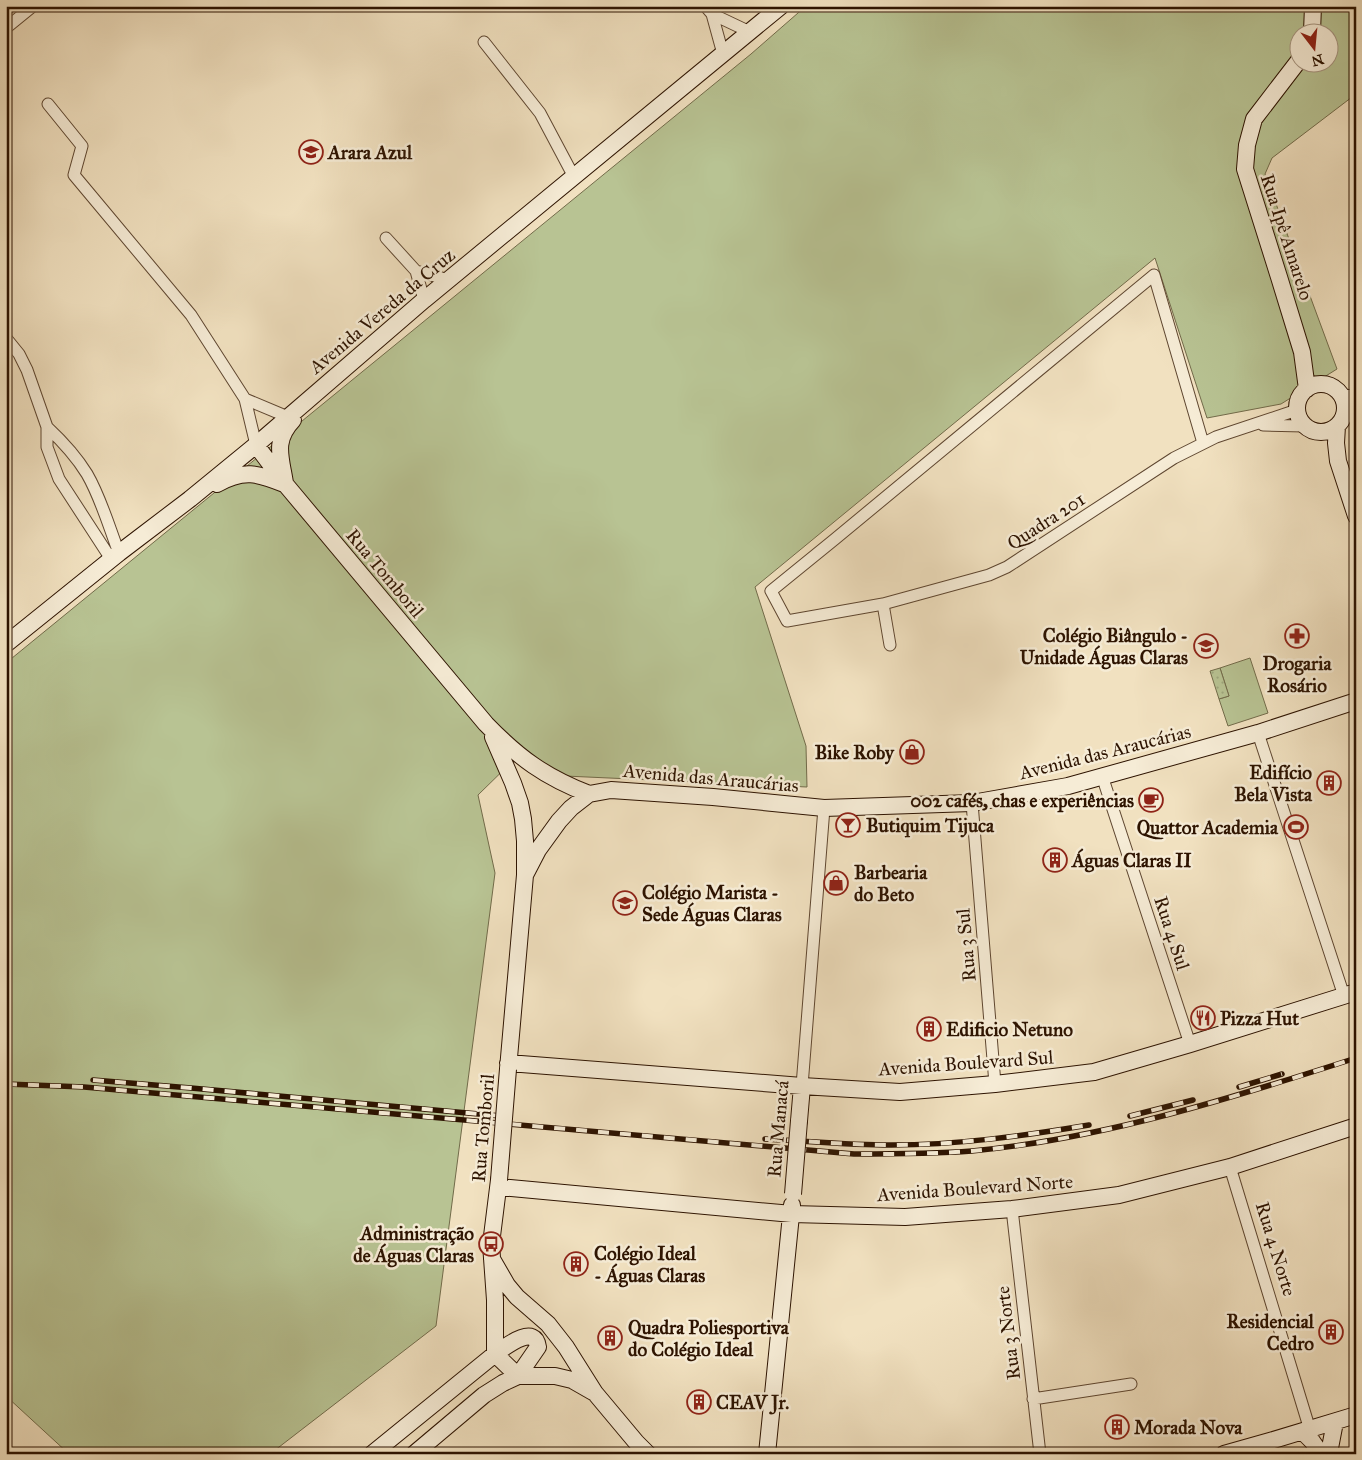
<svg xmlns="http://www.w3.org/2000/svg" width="1362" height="1460" viewBox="0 0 1362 1460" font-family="'IM FELL Great Primer',serif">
  <defs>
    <pattern id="park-dots" width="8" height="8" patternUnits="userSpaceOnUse" patternTransform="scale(1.25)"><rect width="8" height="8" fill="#b8c393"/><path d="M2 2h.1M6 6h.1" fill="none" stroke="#9ea77d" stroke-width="1.8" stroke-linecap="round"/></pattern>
  </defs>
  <rect width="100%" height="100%" fill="#f1e1c0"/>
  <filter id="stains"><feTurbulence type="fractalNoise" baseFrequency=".004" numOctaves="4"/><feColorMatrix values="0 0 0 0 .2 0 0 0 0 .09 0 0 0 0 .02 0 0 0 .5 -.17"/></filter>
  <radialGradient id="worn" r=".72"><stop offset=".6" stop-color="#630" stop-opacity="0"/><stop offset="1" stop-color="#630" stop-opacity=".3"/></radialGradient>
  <path fill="#b8c393" stroke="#726b4a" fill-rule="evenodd" d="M 806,6 L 1356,6 L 1356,94 L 1272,158 L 1265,174 L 1337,369 L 1281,404 L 1207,418 L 1155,258 L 755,587 L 806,746 L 807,787 L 565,776 L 523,751 L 478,795 L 495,873 L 436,1326 L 270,1454 L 69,1454 L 6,1396 L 6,663 L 751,54 ZM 1300,32 L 1330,32 L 1330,62 L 1300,62 Z
    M 1250,658 L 1268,713 L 1228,726 L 1219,699 L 1229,696 L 1220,668 Z"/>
  <path fill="url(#park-dots)" stroke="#726b4a" d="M 1220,668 L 1229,696 L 1219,699 L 1210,671 Z"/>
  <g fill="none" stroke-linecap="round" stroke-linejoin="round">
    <g stroke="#5e4630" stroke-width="13">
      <path id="street" d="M 705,6 L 712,14 L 723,54
        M 712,14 L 750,32
        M 6,28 L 33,6
        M 484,42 L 540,113 L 574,177
        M 48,104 L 82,146 L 74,175 L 191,315 L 245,399 L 256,445
        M 386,238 L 416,271 L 424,300
        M 416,271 L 449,280
        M 6,338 L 19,354 L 27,370 L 47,427 L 47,447 L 59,479 L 111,559
        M 1342,396 L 1356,395
        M 245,399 L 288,417
        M 1345,412 L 1356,402
        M 1263,425 L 1304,426
        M 47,427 C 62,441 76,456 87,474 C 101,498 109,527 119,553
        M 883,604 L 787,621 L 771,591 L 835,539 L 1154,275 L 1203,443
        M 890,645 L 883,604 L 989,575 L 1007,567 L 1174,458 L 1216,437 L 1297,410
        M 1258,733 L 1344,996
        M 1103,776 L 1105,785 L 1190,1044
        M 972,803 L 995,1084
        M 802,1086 L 824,808
        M 1230,1167 L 1310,1430
        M 1012,1209 L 1040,1454
        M 1033,1399 L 1131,1384"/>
    </g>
    <g stroke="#2d1300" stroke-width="18">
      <path id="secondary" d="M 1312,32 L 1313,6
        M 1300,59 L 1254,119 L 1247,145 L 1245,169 L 1279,277 L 1302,352 L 1307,389
        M1297 408a24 24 0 1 1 48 0a24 24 0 1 1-48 0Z
        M 1337,426 L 1336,443 L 1338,461 L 1356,516
        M 256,445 L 286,485 L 486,724 C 519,758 545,777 589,794
        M 285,483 C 281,457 273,441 293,420
        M 217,484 C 243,469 258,473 284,484
        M 6,644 L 119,553 L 190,499 L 256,445 L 424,300 L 781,6
        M 493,737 L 513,783 L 520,803 L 523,819 L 525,841 L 525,875 L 508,1069
        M 525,875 L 538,850 L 559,821 L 571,808 L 589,794 L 611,790 L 713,797 L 824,808 L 972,803 L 1068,786 L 1258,733 L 1356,701
        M 508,1063 L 802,1086 L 900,1092 L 995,1084 L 1094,1072 L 1190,1044 L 1356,992
        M 799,1121 L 802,1086
        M 499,1180 L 491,1244 L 495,1300 L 495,1354 L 518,1376
        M 499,1187 L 792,1214 L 905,1217 L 1012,1209 L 1119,1195 L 1230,1167 L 1356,1126
        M 492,1259 L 507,1285 L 517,1297 L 548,1324 L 566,1347 L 595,1393 L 636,1442 L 648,1454
        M 1303,1432 L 1312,1441 L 1321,1454
        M 372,1454 L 495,1354 C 505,1347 535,1323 538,1347 L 518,1376
        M 414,1454 L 484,1395 L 503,1383 L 518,1376 L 555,1376 L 572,1380 L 593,1392
        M 767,1454 L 792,1205
        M 1224,1454 L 1270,1441 L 1356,1415
        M 1331,1454 L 1330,1448 L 1335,1422"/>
    </g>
    <use href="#street" stroke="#f6ecd6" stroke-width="11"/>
    <use href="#secondary" stroke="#f6ecd6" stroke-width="16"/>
    <g stroke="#2d1300" stroke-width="5.5">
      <path id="rail" d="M 93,1080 L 191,1088 L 501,1116
        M 6,1084 L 84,1087 L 854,1154 C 894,1154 933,1154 972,1151 C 1102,1139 1232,1098 1356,1058
        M 1239,1087 L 1282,1074
        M 1130,1116 L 1193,1100
        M 765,1139 C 807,1141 849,1145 891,1145 C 957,1145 1023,1136 1089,1125"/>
    </g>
    <use href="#rail" stroke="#f6ecd6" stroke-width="4" stroke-dasharray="11" stroke-linecap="butt"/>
    <g stroke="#2d1300" stroke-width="18" stroke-linecap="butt">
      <path id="secondary-bridge" d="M 499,1180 L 508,1069
        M 793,1194 L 799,1121"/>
    </g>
    <use href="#secondary-bridge" stroke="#f6ecd6" stroke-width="16"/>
  </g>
  <defs>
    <g id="school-ring" transform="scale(1.25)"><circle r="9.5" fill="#f6ecd6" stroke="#8f2418" stroke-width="1.5"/><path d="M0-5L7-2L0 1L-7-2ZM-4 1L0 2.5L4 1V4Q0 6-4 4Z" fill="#8f2418"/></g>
    <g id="pharmacy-ring" transform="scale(1.25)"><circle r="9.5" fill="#f6ecd6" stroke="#8f2418" stroke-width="1.5"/><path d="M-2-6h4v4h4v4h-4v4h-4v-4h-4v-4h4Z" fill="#8f2418"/></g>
    <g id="shop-ring" transform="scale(1.25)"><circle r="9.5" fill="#f6ecd6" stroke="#8f2418" stroke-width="1.5"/><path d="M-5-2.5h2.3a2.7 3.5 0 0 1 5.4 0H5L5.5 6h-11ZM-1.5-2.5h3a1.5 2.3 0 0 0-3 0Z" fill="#8f2418"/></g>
    <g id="building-ring" transform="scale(1.25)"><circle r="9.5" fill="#f6ecd6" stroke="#8f2418" stroke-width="1.5"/><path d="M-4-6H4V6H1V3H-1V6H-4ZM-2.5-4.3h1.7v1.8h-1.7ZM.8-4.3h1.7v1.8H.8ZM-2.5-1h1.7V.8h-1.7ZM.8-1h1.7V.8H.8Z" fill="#8f2418"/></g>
    <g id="cafe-ring" transform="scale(1.25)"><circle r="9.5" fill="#f6ecd6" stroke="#8f2418" stroke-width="1.5"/><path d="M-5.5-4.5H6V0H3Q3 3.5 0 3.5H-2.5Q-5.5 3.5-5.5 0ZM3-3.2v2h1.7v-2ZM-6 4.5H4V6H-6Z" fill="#8f2418"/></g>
    <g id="bar-ring" transform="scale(1.25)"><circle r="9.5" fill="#f6ecd6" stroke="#8f2418" stroke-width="1.5"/><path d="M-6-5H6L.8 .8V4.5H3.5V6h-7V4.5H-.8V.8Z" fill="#8f2418"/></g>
    <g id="stadium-ring" transform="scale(1.25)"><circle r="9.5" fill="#f6ecd6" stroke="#8f2418" stroke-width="1.5"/><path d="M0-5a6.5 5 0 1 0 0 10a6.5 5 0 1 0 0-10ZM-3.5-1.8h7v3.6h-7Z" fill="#8f2418"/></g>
    <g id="restaurant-ring" transform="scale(1.25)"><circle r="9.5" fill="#f6ecd6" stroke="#8f2418" stroke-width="1.5"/><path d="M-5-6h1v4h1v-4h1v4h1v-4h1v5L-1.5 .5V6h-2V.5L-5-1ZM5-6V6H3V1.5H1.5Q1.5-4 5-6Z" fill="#8f2418"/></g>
    <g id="bus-ring" transform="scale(1.25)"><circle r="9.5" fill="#f6ecd6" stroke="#8f2418" stroke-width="1.5"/><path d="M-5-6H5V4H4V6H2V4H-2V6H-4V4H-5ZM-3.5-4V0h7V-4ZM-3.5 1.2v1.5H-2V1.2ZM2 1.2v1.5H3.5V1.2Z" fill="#8f2418"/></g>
  </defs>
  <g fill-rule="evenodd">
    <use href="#school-ring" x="311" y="152"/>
    <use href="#pharmacy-ring" x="1297" y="636"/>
    <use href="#school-ring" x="1206" y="646"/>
    <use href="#shop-ring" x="912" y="752"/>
    <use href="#building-ring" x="1329" y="783"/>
    <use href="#cafe-ring" x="1151" y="800"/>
    <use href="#bar-ring" x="848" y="825"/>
    <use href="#stadium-ring" x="1296" y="827"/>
    <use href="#building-ring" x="1055" y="860"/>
    <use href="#shop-ring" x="836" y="883"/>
    <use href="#school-ring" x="625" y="903"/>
    <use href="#restaurant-ring" x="1203" y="1018"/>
    <use href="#building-ring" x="929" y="1029"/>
    <use href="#bus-ring" x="491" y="1244"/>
    <use href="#building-ring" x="576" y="1264"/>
    <use href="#building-ring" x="1331" y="1332"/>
    <use href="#building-ring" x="610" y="1338"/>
    <use href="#building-ring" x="699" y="1402"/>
    <use href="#building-ring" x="1117" y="1427"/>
  </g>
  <g text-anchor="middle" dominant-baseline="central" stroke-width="5" stroke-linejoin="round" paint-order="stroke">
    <g font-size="19" font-weight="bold" fill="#2d1300" stroke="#f6ecd6" text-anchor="start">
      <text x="328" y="152">Arara Azul</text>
      <text x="1188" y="635" text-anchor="end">Colégio Biângulo -<tspan x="1188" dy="22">Unidade Águas Claras</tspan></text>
      <text x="1297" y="663" text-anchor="middle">Drogaria<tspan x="1297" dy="22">Rosário</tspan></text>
      <text x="894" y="752" text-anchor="end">Bike Roby</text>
      <text x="1312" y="772" text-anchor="end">Edifício<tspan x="1312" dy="22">Bela Vista</tspan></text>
      <text x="1134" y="800" text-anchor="end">002 cafés, chas e experiências</text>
      <text x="866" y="825">Butiquim Tijuca</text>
      <text x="1278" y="827" text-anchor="end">Quattor Academia</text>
      <text x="1072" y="860">Águas Claras II</text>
      <text x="854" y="872">Barbearia<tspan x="854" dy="22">do Beto</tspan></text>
      <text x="642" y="892">Colégio Marista -<tspan x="642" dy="22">Sede Águas Claras</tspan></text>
      <text x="1220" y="1018">Pizza Hut</text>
      <text x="946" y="1029">Edificio Netuno</text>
      <text x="474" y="1233" text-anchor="end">Administração<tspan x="474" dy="22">de Águas Claras</tspan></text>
      <text x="594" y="1253">Colégio Ideal<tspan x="594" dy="22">- Águas Claras</tspan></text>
      <text x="1314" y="1321" text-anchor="end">Residencial<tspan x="1314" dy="22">Cedro</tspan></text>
      <text x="628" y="1327">Quadra Poliesportiva<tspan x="628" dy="22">do Colégio Ideal</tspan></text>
      <text x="716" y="1402">CEAV Jr.</text>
      <text x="1134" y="1427">Morada Nova</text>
    </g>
    <g font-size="19" fill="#2d1300" stroke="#f6ecd6">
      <text transform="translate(1287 237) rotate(72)">Rua Ipê Amarelo</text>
      <text transform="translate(382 311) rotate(-40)">Avenida Vereda da Cruz</text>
      <text transform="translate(1046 521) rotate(-33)">Quadra 201</text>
      <text transform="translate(385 573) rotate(50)">Rua Tomboril</text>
      <text transform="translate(1105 752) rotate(-14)">Avenida das Araucárias</text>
      <text transform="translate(711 778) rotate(5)">Avenida das Araucárias</text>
      <text transform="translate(1172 933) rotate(72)">Rua 4 Sul</text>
      <text transform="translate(966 945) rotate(-95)">Rua 3 Sul</text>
      <text transform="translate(966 1063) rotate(-4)">Avenida Boulevard Sul</text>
      <text transform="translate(483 1128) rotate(-85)">Rua Tomboril</text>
      <text transform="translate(778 1129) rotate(-85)">Rua Manacá</text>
      <text transform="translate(975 1188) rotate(-4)">Avenida Boulevard Norte</text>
      <text transform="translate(1276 1249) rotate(73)">Rua 4 Norte</text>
      <text transform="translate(1008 1333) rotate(-97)">Rua 3 Norte</text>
    </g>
  </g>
  <rect width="1362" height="1460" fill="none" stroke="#f1e1c0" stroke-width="25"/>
  <rect x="8" y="8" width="1347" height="1445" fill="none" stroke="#2d1300" stroke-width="2.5"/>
  <rect x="12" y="12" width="1337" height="1435" fill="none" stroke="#2d1300"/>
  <g transform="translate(1314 48) rotate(164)"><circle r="24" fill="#f6ecd6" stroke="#a69580"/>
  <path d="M0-4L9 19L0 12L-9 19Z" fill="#8f2418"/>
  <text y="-8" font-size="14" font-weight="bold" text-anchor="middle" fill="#2d1300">N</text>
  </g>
  <rect width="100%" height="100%" filter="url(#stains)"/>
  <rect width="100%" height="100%" fill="url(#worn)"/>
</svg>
